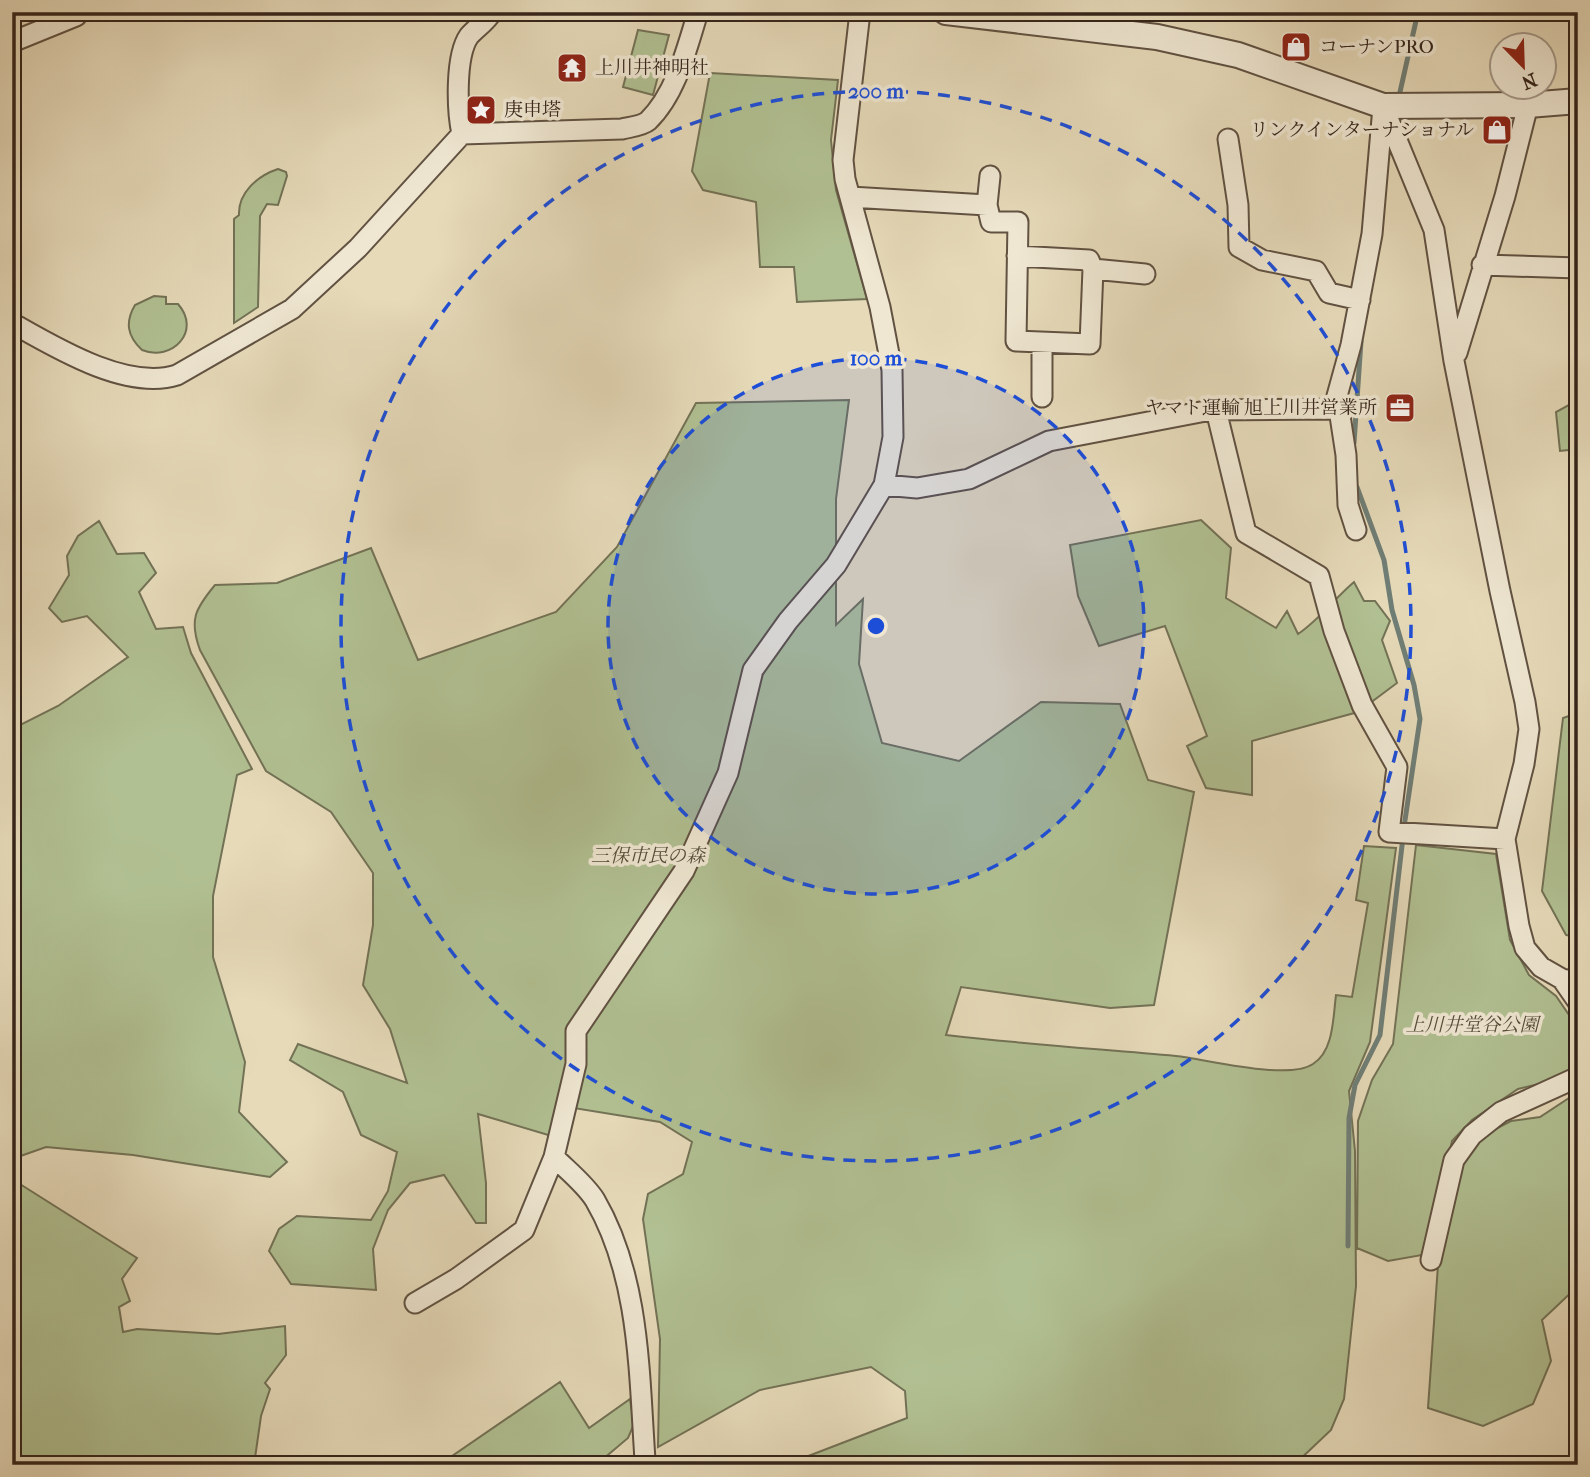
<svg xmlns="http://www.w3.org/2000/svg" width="1590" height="1477" viewBox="0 0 1590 1477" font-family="'IM FELL French Canon','Noto Serif JP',serif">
  <rect width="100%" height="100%" fill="#e6dab9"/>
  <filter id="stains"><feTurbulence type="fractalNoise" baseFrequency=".00286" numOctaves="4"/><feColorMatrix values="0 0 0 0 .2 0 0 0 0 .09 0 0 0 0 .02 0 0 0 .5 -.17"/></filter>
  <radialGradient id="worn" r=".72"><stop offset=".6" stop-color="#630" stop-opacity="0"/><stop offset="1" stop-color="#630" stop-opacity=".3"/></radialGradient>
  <path fill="#b1c092" stroke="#737256" stroke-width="2" d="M 638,30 L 669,35 L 653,95 L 623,87 Z
    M 710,73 L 838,80 L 831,140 L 836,190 L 867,299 L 797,302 L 794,267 L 760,267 L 756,202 L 703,190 L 692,171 Z
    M 278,169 L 286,172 L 287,176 L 278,205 L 267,204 L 260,216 L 258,307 L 234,323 L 234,219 L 239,215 C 238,193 257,176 278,169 Z
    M 154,296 L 166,297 L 166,304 L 178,304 C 202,331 172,362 142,350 C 127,336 125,322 135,305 Z
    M 849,400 L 836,499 L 836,625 L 863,599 L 859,664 L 882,743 L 959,761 L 1041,702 L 1120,704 L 1148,780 L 1194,792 L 1154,1005 L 1110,1008 L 961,987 L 946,1035 C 1023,1044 1099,1049 1176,1056 C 1206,1059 1288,1081 1313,1064 C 1334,1051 1333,1017 1336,995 L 1352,997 L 1368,903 L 1356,900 L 1364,846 L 1396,848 L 1370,1042 L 1349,1091 L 1355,1151 L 1356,1286 L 1344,1399 L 1331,1430 L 1294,1465 L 785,1465 L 907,1418 L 905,1391 L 871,1367 L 760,1390 L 658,1447 L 660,1339 L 643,1219 L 648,1194 L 683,1174 L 692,1142 L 660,1122 L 568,1107 L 555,1137 L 478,1114 L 486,1183 L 486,1223 L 476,1223 L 444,1175 L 410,1183 L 388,1210 L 373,1249 L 376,1290 L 291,1284 L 269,1251 L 279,1229 L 297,1216 L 371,1220 L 388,1191 L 397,1152 L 361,1135 L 343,1092 L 290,1060 L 298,1044 L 407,1083 L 390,1029 L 363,985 L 373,925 L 373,873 L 331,812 L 266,771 L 200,650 C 189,620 195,609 215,585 L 277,583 L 371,548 L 418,660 L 556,612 L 617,547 L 696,403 Z
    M 1578,400 L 1578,449 L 1560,451 L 1556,412 Z
    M 1201,520 L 1231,548 L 1226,598 L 1276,628 L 1287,611 L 1298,634 C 1320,619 1334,599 1354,582 L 1364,601 L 1375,601 L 1390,621 L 1382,640 L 1397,683 L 1358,712 L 1252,741 L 1252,795 L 1206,788 L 1187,746 L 1207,736 L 1165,626 L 1099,646 L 1078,596 L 1070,545 Z
    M 99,521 L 117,554 L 144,553 L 156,573 L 139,592 L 156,629 L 183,627 L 191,653 L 252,769 L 237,775 L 213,896 L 213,957 L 245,1062 L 239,1112 L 287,1162 L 270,1177 L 133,1155 L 46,1147 L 12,1159 L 12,729 L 58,706 L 128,657 L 87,616 L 62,622 L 49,608 L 69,575 L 67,556 L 78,536 Z
    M 1578,713 L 1578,938 L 1566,935 L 1542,891 L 1563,718 Z
    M 1416,845 L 1496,854 L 1510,940 L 1529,975 L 1556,996 L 1578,1028 L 1578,1071 L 1560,1079 L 1518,1089 L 1472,1120 L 1452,1141 L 1428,1254 L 1388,1261 L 1357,1248 L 1358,1121 L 1372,1080 L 1393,1044 Z
    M 1578,1092 L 1578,1286 L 1542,1320 L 1551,1361 L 1533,1404 L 1483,1426 L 1428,1408 L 1438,1265 L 1459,1164 L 1482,1136 L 1511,1121 L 1540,1117 Z
    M 12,1179 L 137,1258 L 122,1279 L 130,1301 L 119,1307 L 123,1332 L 137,1329 L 218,1334 L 285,1326 L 286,1355 L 265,1383 L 270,1389 L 261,1416 L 254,1465 L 12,1465 Z
    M 560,1382 L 589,1428 L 630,1399 L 634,1424 L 628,1438 L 596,1465 L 439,1465 Z"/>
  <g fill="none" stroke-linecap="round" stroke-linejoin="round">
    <path stroke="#6f7e76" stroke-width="5" d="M 1400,92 L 1418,12
      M 1354,443 L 1361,341
      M 1357,487 L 1384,560 L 1392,610 L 1414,685 L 1420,719 L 1404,827
      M 1348,1246 L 1349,1118 L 1355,1085 L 1380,1035 L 1403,837"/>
    <g stroke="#615242" stroke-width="23">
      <path id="minor" d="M 12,42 L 76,16 L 76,12
        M 1383,106 L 1434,230 L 1454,361 L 1500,591 L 1525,702 L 1529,729 L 1524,764 L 1505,839 L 1519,926 L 1525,948 L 1541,967 L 1562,979 L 1578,982
        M 462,134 C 457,111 455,56 469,36 C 476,28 486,22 492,12
        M 1228,139 L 1238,205 L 1239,247 L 1262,260 L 1316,271 L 1329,293 L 1360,300
        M 990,176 L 987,205 L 991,222 L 1018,222 L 1016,341 L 1090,344 L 1093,269
        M 850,197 L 987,205
        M 1017,256 L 1089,260 L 1093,269 L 1145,274
        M 1482,265 L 1578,268
        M 12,323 C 56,348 127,391 177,375 L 292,309 L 358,248 L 462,134 L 622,129 C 630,127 642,126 648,121 C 676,94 687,48 698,12
        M 1457,353 L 1505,196 L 1528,105
        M 1042,397 L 1042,343
        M 1216,410 L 1246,533 L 1319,576 L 1334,631 L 1362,705 L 1397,767 L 1389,832 L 1505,839
        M 884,485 L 917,488 L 969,479 L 1049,441 L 1211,410 L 1337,409
        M 1356,530 L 1348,505 L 1346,455 L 1337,396 L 1351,345 L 1372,234 L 1383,107
        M 1562,979 L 1578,1002
        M 554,1157 C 567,1170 585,1184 595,1200 C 640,1277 639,1373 645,1460
        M 1431,1260 L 1454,1160 L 1472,1135 L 1501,1112 L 1578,1077
        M 415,1303 L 456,1279 L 524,1230 L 554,1157 L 576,1064 L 576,1031 L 684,871 L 728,773 L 753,670 L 788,621 L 836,565 L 884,485 L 893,437 L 892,370 L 880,307 L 845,179 L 843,160 L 860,12"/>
    </g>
    <g stroke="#615242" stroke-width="28">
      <path id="tertiary" d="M 946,12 L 1157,37 L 1238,55 L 1383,106 L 1528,105 L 1578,101"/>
    </g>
    <use href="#minor" stroke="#efe7d2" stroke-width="19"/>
    <use href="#tertiary" stroke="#efe7d2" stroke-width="24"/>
  </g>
  <circle cx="876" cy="626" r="268" fill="#1d4ed8" fill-opacity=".12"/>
  <g fill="none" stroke="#1d4ed8" stroke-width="3.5" stroke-dasharray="12 9">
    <circle cx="876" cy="626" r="268"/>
    <circle cx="876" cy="626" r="535"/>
  </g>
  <defs>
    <g id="shop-square" transform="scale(1.575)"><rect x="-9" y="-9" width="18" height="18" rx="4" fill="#8f2418" stroke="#efe7d2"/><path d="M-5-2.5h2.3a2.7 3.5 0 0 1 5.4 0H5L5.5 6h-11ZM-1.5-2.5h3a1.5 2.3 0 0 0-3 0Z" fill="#fff"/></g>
    <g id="temple-square" transform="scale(1.575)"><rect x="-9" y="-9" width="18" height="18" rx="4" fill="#8f2418" stroke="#efe7d2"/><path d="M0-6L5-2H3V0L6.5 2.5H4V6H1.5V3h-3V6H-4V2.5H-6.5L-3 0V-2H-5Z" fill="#fff"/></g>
    <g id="sight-square" transform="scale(1.575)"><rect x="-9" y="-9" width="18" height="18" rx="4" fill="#8f2418" stroke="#efe7d2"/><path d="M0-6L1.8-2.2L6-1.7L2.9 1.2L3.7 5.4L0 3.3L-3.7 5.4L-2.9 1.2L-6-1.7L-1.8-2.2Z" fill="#fff"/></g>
    <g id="office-square" transform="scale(1.575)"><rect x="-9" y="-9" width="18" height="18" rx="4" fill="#8f2418" stroke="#efe7d2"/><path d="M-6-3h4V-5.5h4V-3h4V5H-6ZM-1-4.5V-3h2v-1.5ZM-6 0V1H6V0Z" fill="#fff"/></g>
  </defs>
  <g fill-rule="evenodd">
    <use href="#shop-square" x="1296" y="47"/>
    <use href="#temple-square" x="572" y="68"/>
    <use href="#sight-square" x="481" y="110"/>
    <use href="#shop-square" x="1497" y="130"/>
    <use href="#office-square" x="1400" y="408"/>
  </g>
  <g text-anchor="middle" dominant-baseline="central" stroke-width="7" stroke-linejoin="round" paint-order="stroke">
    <g font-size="19" fill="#35251b" stroke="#efe7d2" text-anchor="start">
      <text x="1319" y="47">コーナンPRO</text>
      <text x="595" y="68">上川井神明社</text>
      <text x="504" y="110">庚申塔</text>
      <text x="1474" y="130" text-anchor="end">リンクインターナショナル</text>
      <text x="1377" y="408" text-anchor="end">ヤマト運輸 旭上川井営業所</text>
    </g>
    <g font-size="19" font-style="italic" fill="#544c39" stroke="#efe7d2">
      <text x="648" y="856">三保市民の森</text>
      <text x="1472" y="1025">上川井堂谷公園</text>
    </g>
  </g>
  <circle cx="876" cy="626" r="10" fill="#1d4ed8" stroke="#efe7d2" stroke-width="3.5"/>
  <g font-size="21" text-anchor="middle" font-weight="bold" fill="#1d4ed8" stroke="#efe7d2" stroke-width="7" stroke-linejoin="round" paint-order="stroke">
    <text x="876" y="98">200 m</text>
    <text x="876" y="365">100 m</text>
  </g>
  <rect width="1590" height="1477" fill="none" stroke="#e6dab9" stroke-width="42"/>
  <rect x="14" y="14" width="1562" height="1449" fill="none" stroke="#35251b" stroke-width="3.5"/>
  <rect x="21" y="21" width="1548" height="1435" fill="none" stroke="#35251b" stroke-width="2"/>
  <g transform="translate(1523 66) rotate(157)"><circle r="33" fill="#efe7d2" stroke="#a59989" stroke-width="2"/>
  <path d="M0-5L12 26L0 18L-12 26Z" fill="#8f2418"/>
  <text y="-10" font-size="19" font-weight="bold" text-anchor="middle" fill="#35251b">N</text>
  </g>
  <rect width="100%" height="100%" filter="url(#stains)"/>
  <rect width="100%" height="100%" fill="url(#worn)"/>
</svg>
